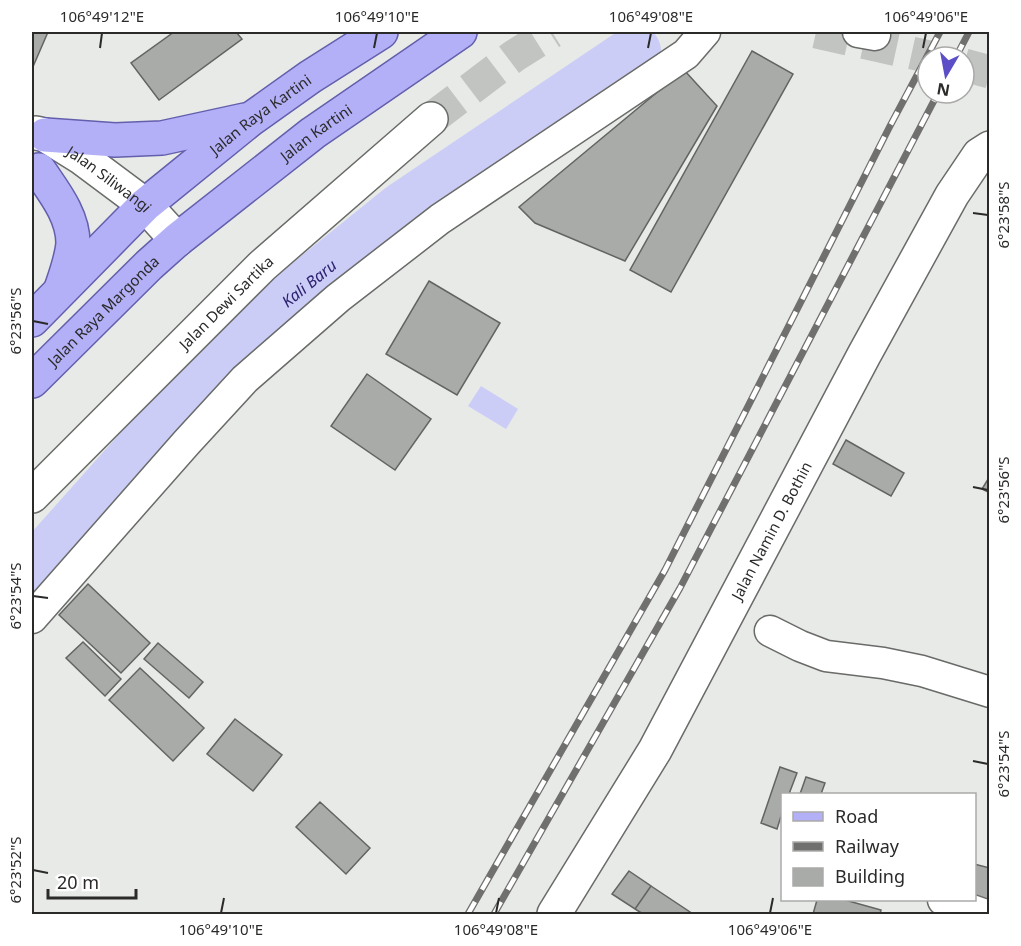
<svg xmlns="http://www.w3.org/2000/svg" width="1021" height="946" viewBox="0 0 1021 946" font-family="'Noto Sans',sans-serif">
  <rect width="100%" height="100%" fill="#e8eae7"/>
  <path fill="#cbcdf7" d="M 481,386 L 518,409 L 506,429 L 468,406 Z"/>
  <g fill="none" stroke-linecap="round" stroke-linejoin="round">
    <path stroke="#cbcdf7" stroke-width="52" id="s1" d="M 32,571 L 179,406 L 272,313 L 402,208 L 635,51"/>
  </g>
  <path fill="#a9aba8" stroke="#626461" stroke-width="1.5" d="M 32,32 L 48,32 L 32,69 Z
    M 174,32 L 236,32 L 242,39 L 159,100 L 131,63 Z
    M 752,51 L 793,74 L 671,292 L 630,270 Z
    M 684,70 L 717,106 L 625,261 L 535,223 L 519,207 Z
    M 429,281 L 500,323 L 457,395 L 386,354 Z
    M 367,374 L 431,419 L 395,470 L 331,426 Z
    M 846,440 L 904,473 L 891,496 L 833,464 Z
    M 990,476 L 990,493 L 982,489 Z
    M 88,584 L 150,643 L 121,673 L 59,615 Z
    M 83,642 L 121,679 L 105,696 L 66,658 Z
    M 158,643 L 203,682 L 189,698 L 144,659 Z
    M 140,668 L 204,728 L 173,761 L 109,700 Z
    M 235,719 L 282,755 L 253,791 L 207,754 Z
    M 780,767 L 797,773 L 789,794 L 782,794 L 782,813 L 777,829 L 761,823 Z
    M 806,777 L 825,783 L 821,794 L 800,794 Z
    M 320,802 L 370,848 L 346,874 L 296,827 Z
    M 974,864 L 990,868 L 990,900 L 974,896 Z
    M 629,871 L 651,886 L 635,909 L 612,894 Z
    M 651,886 L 693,914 L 643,914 L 635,909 Z
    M 817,900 L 845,900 L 881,910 L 880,914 L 813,914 Z"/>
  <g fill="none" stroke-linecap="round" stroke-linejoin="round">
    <path stroke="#c2c4c1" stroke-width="33" stroke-dasharray="33 16" stroke-linecap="butt" d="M 816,32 L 930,57
      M 964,65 L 990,72
      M 431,119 L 514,56 L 552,32"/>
    <g stroke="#696b68" stroke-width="33">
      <path id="street" d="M 858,32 L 875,35
        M 32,618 L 187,442 L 245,379 L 338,298 L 440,219 L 686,54 L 705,32
        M 770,631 L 800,646 L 826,656 L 883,663 L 922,671 L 990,692
        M 943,900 L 983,914"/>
    </g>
    <g stroke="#696b68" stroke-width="36">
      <g id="secondary">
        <path id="s2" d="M 36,133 L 45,135 L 82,158 L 145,205 L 177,240"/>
        <path id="s3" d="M 32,496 L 262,266 L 431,119"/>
        <path id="s4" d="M 554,914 L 655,750 L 864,355 L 952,195 L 979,155 L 990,148"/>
      </g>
    </g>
    <g stroke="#635fac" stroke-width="36">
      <g id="primary">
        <path d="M 45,135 L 115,140 L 162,138 L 245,120"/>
        <path d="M 39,170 C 53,191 73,215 73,243 C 72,258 66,274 61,289"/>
        <path id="s5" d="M 32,320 L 145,205 L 251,119 L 310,77 L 381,32"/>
        <path id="s6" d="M 32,381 L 149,265 L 177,240 L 313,133 L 460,32"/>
      </g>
    </g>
    <use href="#street" stroke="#fff" stroke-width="30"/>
    <use href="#secondary" stroke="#fff" stroke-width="33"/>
    <use href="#primary" stroke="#b4b0f8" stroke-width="33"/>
    <g stroke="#70716f" stroke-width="7">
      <path id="rail" d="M 956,57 L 969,32
        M 468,914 L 665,570 L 890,126 L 940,32
        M 494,914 L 680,588 L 938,93"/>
    </g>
    <use href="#rail" stroke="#fff" stroke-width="4.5" stroke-dasharray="14" stroke-linecap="butt"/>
  </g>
  <path fill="none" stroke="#2a2a29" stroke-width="2" d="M 100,48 L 102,33M 374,48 L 377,33M 648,48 L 651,33M 923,48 L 926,33M 973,213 L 988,215M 33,321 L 48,324M 973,487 L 988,490M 33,596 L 48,598M 973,761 L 988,764M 33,870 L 48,873M 221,913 L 224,898M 496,913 L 499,898M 770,913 L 773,898"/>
  <g text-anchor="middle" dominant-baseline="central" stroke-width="5" stroke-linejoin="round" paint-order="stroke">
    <g font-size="15" fill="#2a2a29" stroke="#fff">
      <text stroke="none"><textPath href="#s5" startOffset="308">Jalan Raya Kartini</textPath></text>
      <text stroke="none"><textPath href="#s6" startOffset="378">Jalan Kartini</textPath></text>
      <text stroke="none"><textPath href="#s2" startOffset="87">Jalan Siliwangi</textPath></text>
      <text stroke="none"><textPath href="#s3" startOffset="274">Jalan Dewi Sartika</textPath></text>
      <text stroke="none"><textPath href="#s6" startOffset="100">Jalan Raya Margonda</textPath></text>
      <text stroke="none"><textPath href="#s4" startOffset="441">Jalan Namin D. Bothin</textPath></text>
    </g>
    <g font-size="16" font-style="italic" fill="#2d226f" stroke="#fff">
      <text stroke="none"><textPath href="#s1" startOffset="400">Kali Baru</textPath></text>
    </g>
  </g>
  <rect width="1021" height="946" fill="none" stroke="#ffffff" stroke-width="66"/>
  <rect x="781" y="793" width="195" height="108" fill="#ffffff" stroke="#aaaaa9" stroke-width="1.5"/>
  <rect x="793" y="812" width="30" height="9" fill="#b4b0f8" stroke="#aaaaa9" stroke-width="1.5"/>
  <text x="835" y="823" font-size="18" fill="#2a2a29">Road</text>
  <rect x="793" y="842" width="30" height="9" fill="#70716f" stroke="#aaaaa9" stroke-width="1.5"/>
  <text x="835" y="853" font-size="18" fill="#2a2a29">Railway</text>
  <rect x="793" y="868" width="30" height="18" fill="#a9aba8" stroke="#aaaaa9" stroke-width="1.5"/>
  <text x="835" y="883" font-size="18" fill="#2a2a29">Building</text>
  <g transform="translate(946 75) rotate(190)"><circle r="28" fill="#ffffff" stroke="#aaaaa9" stroke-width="1.5"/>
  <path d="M0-4.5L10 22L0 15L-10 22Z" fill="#5b4ec6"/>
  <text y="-9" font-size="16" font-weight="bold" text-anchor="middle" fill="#2a2a29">N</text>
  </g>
  <path d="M48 889v9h88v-9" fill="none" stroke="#2a2a29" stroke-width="3"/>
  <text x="57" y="889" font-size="18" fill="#2a2a29" stroke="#ffffff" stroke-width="4.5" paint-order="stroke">20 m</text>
  <rect x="33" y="33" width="955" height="880" fill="none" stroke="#2a2a29" stroke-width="2"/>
  <g font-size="15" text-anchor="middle" fill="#2a2a29">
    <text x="102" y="22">106°49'12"E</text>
    <text x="377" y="22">106°49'10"E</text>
    <text x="651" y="22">106°49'08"E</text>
    <text x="926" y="22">106°49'06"E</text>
    <text transform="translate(1004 215) rotate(-90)" y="5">6°23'58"S</text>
    <text transform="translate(16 321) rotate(-90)" y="5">6°23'56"S</text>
    <text transform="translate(1004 490) rotate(-90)" y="5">6°23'56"S</text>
    <text transform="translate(16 596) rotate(-90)" y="5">6°23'54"S</text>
    <text transform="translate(1004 764) rotate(-90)" y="5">6°23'54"S</text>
    <text transform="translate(16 870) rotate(-90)" y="5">6°23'52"S</text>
    <text x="221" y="935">106°49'10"E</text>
    <text x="496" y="935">106°49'08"E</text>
    <text x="770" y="935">106°49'06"E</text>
  </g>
</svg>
